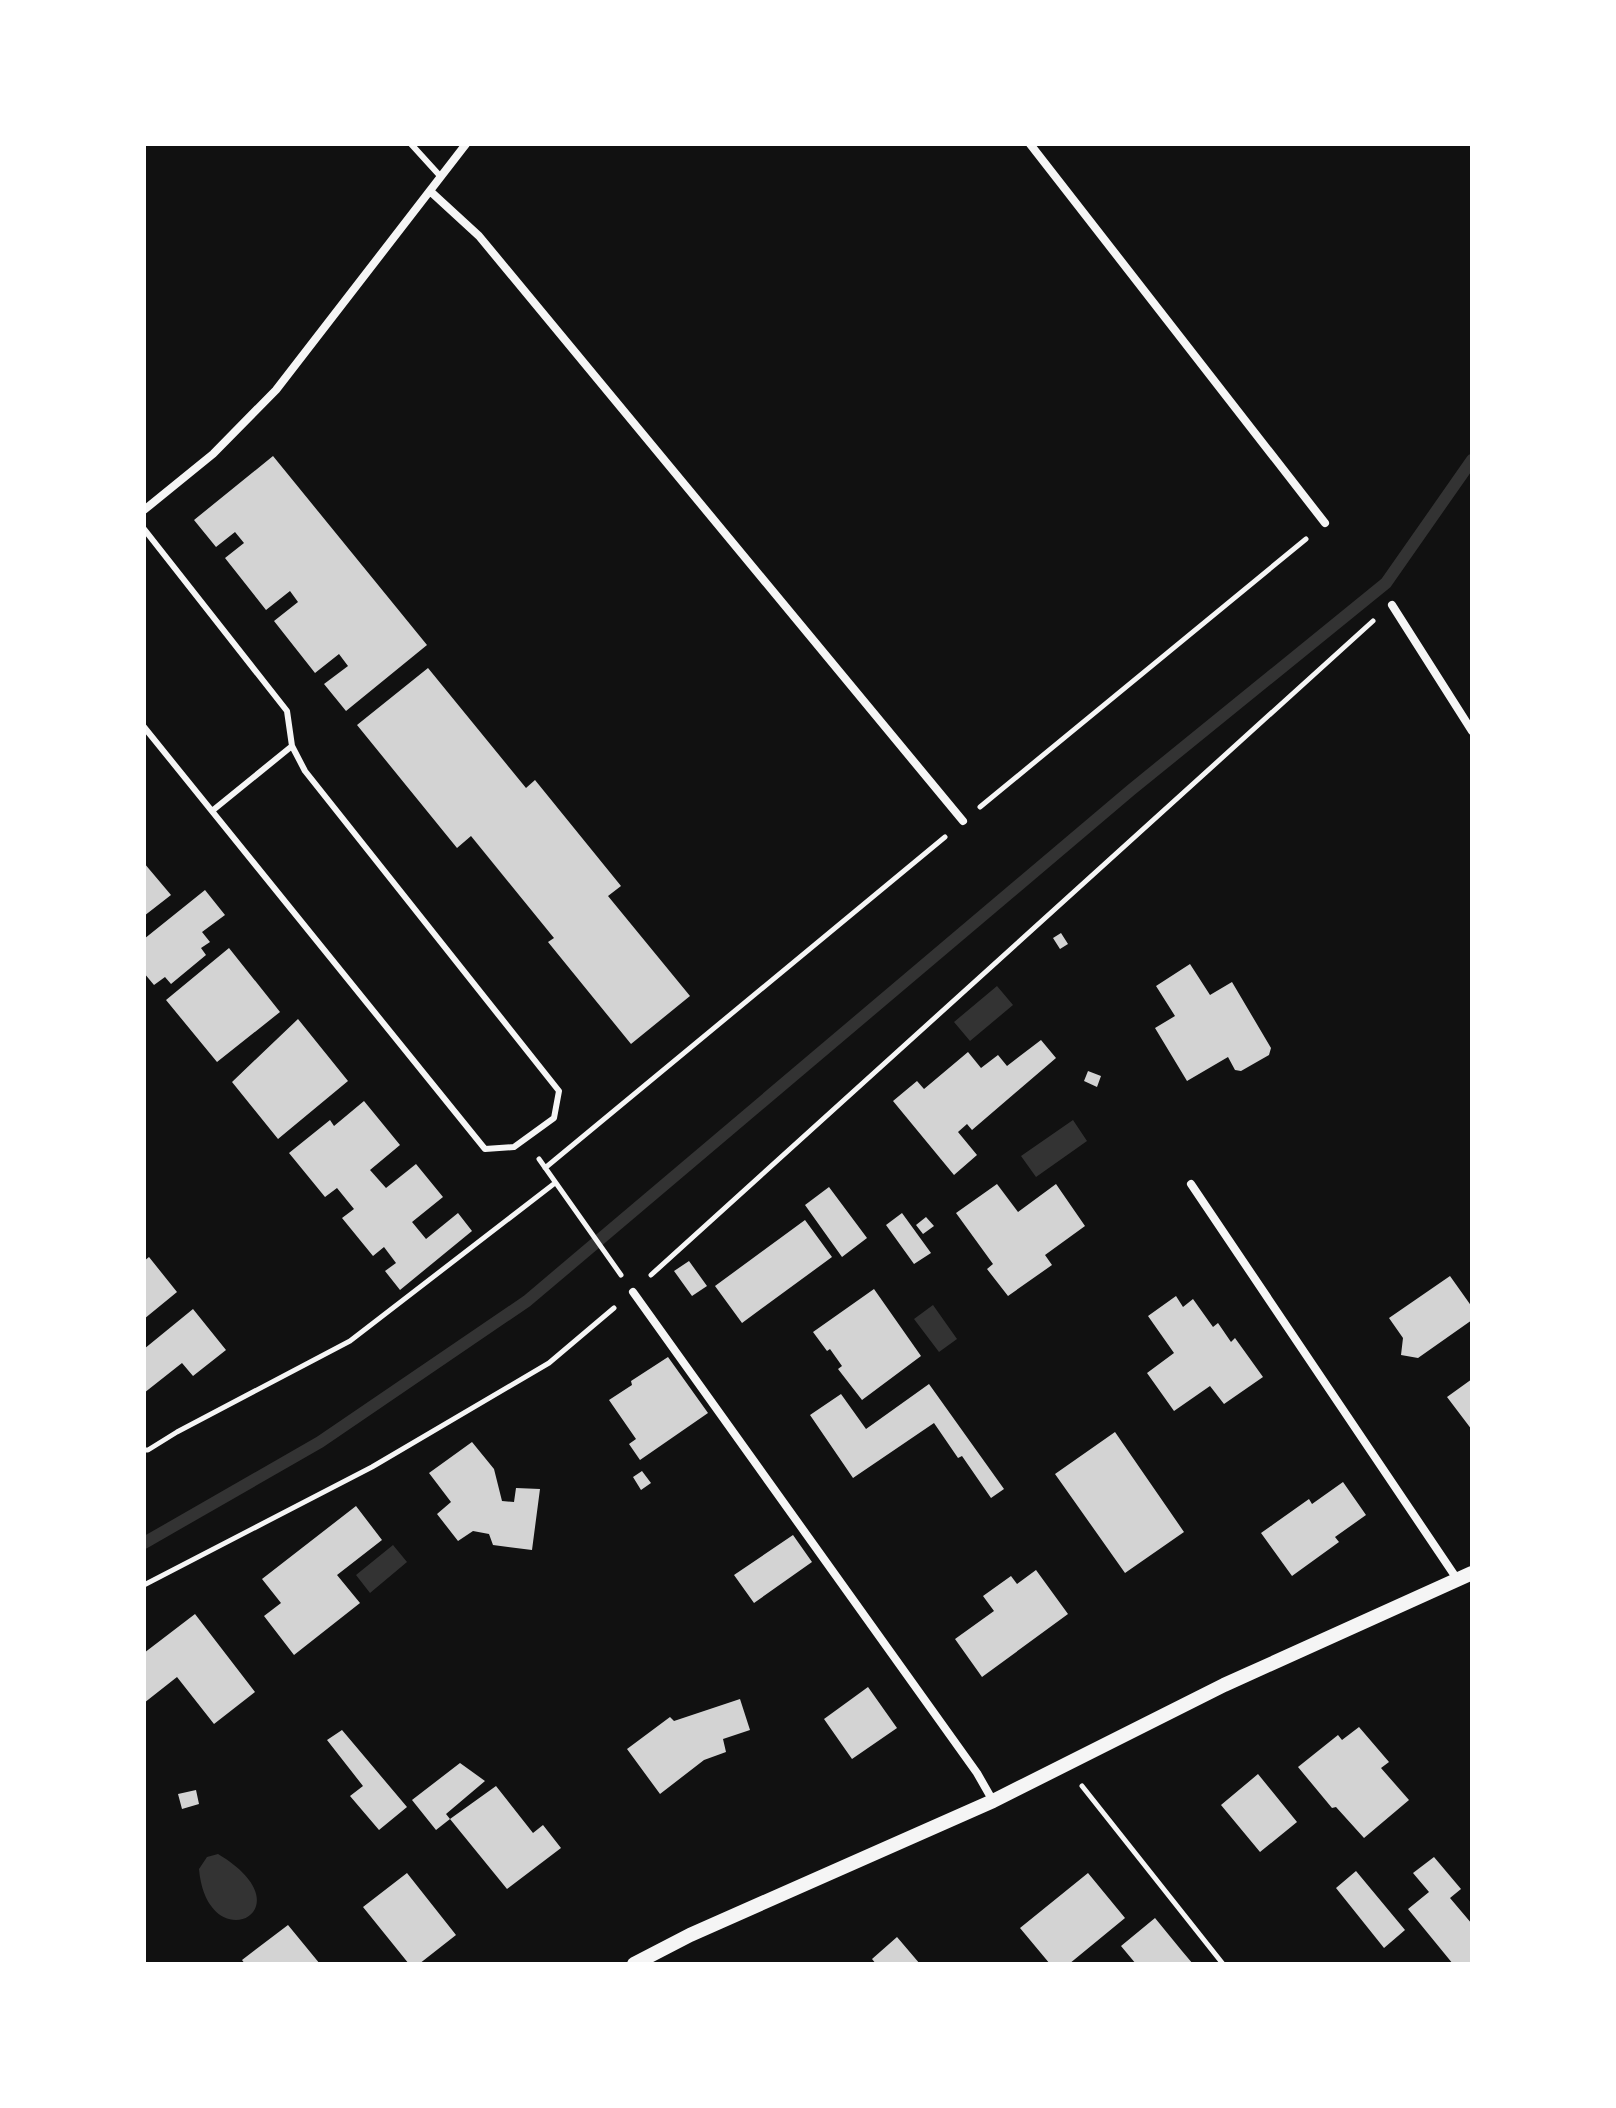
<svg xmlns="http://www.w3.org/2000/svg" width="1616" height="2108" viewBox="0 0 1616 2108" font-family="'IBM Plex Serif',serif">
  <rect width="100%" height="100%" fill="#111"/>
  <path fill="#333" d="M 997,986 L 1013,1005 L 970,1041 L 954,1022 Z
    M 1073,1120 L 1087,1141 L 1036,1177 L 1021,1156 Z
    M 933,1305 L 957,1339 L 939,1352 L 914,1319 Z
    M 393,1545 L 407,1562 L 370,1593 L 356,1575 Z
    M 218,1854 C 312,1910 207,1962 199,1869 L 207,1857 Z"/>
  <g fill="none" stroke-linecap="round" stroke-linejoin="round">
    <path stroke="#333" stroke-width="12" d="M 144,1543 L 320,1442 L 527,1301 L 1131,790 L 1386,583 L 1472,460"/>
  </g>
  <path fill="#d3d3d3" d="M 273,456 L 427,645 L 346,711 L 324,684 L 348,666 L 339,654 L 315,673 L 274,621 L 298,602 L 290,591 L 266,610 L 225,558 L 244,543 L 235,532 L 216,547 L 194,520 Z
    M 428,668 L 526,788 L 535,780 L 621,886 L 608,896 L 690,996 L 631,1044 L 548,942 L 554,938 L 471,836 L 457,848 L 357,725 Z
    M 144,863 L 171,895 L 144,916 Z
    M 205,890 L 225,915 L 202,932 L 210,942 L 201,948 L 206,955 L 171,984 L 165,977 L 154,985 L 144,973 L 144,939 Z
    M 1061,933 L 1068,944 L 1060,949 L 1053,938 Z
    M 229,948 L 280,1012 L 217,1062 L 166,1000 Z
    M 1190,964 L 1210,995 L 1232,982 L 1271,1048 L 1269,1055 L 1241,1071 L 1235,1070 L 1228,1057 L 1187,1081 L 1155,1028 L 1175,1016 L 1156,986 Z
    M 298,1019 L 348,1081 L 278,1139 L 232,1082 Z
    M 1041,1040 L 1056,1058 L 972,1130 L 967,1124 L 958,1132 L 977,1155 L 954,1175 L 893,1101 L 917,1081 L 924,1089 L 968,1052 L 981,1068 L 998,1055 L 1007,1066 Z
    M 1088,1071 L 1101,1076 L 1097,1087 L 1084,1081 Z
    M 364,1101 L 400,1145 L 370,1170 L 386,1188 L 416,1164 L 443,1197 L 412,1222 L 426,1239 L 458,1213 L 472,1231 L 400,1290 L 385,1271 L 396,1263 L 384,1247 L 373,1256 L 342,1218 L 354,1209 L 337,1188 L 325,1197 L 289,1153 L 330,1120 L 334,1126 Z
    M 997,1184 L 1018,1212 L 1056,1184 L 1085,1226 L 1045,1255 L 1052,1265 L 1008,1296 L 987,1269 L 993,1264 L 956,1213 Z
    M 829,1187 L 867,1238 L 842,1257 L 805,1205 Z
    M 902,1213 L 931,1253 L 914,1264 L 886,1225 Z
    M 926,1217 L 934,1226 L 923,1234 L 916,1225 Z
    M 805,1220 L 832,1257 L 742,1323 L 715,1286 Z
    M 149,1257 L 177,1292 L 144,1319 L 144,1261 Z
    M 689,1261 L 707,1286 L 692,1296 L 674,1271 Z
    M 1450,1276 L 1472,1307 L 1472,1320 L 1418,1358 L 1401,1355 L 1403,1338 L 1389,1318 Z
    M 874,1289 L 921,1356 L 862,1400 L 838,1369 L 842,1366 L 830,1349 L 827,1351 L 813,1332 Z
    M 1176,1296 L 1183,1307 L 1193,1299 L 1213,1327 L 1218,1323 L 1231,1342 L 1235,1338 L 1263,1377 L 1224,1404 L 1210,1386 L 1174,1411 L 1147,1373 L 1174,1353 L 1148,1316 Z
    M 193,1309 L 226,1350 L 193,1376 L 182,1363 L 144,1393 L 144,1349 Z
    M 668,1357 L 708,1413 L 640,1460 L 629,1444 L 636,1439 L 609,1400 L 632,1385 L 631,1381 Z
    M 1472,1379 L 1472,1430 L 1447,1397 Z
    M 929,1384 L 1004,1489 L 991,1498 L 962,1456 L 958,1458 L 934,1423 L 853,1478 L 810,1415 L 841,1394 L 866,1429 Z
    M 1115,1432 L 1184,1532 L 1125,1573 L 1055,1474 Z
    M 472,1442 L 494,1469 L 502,1501 L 514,1502 L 516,1488 L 540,1489 L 532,1550 L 493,1545 L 489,1534 L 473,1531 L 458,1541 L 437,1514 L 451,1502 L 429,1473 Z
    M 642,1471 L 651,1483 L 641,1490 L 633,1477 Z
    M 1343,1482 L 1366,1515 L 1335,1537 L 1339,1542 L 1292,1576 L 1261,1533 L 1309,1499 L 1312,1504 Z
    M 356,1506 L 382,1540 L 337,1575 L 360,1603 L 294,1655 L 264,1616 L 281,1603 L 262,1579 Z
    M 793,1535 L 812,1562 L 754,1603 L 734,1575 Z
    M 1036,1570 L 1068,1614 L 982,1677 L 955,1639 L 994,1611 L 983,1596 L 1011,1576 L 1017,1584 Z
    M 195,1614 L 255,1692 L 214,1724 L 177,1677 L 144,1703 L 144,1653 Z
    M 868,1687 L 897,1728 L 852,1759 L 824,1719 Z
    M 740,1699 L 750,1730 L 723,1739 L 726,1752 L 704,1760 L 660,1794 L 627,1749 L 670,1717 L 674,1721 Z
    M 1359,1727 L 1389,1762 L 1381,1768 L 1409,1800 L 1364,1838 L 1336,1807 L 1332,1808 L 1298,1767 L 1338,1735 L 1342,1740 Z
    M 342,1730 L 407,1807 L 379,1830 L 350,1796 L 363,1786 L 327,1740 Z
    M 460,1763 L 485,1781 L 446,1814 L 450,1819 L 436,1830 L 412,1800 Z
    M 1258,1774 L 1297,1822 L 1260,1852 L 1221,1805 Z
    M 496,1786 L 533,1833 L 543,1825 L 561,1848 L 507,1889 L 450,1819 Z
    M 196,1790 L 199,1804 L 182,1809 L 178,1794 Z
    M 1434,1857 L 1461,1889 L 1450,1898 L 1472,1924 L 1472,1964 L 1453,1964 L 1408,1909 L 1429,1892 L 1413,1873 Z
    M 1356,1871 L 1405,1930 L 1384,1948 L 1336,1888 Z
    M 407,1873 L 456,1935 L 419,1964 L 409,1964 L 363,1907 Z
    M 1088,1873 L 1125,1918 L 1069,1964 L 1050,1964 L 1020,1928 Z
    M 1155,1918 L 1182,1951 L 1193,1964 L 1136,1964 L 1121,1946 Z
    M 288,1925 L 320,1964 L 245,1964 L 242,1960 Z
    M 897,1937 L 920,1964 L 876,1964 L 872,1959 Z"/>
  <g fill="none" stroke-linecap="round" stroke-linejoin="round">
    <path stroke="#f5f5f5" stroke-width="5" d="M 980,807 L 1306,539
      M 539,1159 L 621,1275
      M 545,1168 L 945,837
      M 651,1275 L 1373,621
      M 144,1450 L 148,1450 L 177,1432 L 350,1341 L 555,1183
      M 144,1585 L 372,1467 L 549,1363 L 614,1308
      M 1082,1786 L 1223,1964"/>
    <path stroke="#f5f5f5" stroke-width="6" d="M 411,144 L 441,177
      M 144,529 L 287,711 L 292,746 L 305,771 L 559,1091 L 554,1118 L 514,1147 L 485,1149 L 144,727
      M 212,811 L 292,746"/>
    <path stroke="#f5f5f5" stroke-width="8" d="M 1030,144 L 1325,523
      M 430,191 L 479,236 L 963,821
      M 144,510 L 213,454 L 276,390 L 466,144
      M 1392,605 L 1472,731
      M 1191,1184 L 1457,1579
      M 633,1292 L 977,1773 L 993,1801"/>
    <path stroke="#f5f5f5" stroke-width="14" d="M 634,1964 L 690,1935 L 993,1801 L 1224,1685 L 1472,1573"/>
  </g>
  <rect width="1616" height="2108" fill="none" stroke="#ffffff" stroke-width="292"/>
</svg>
